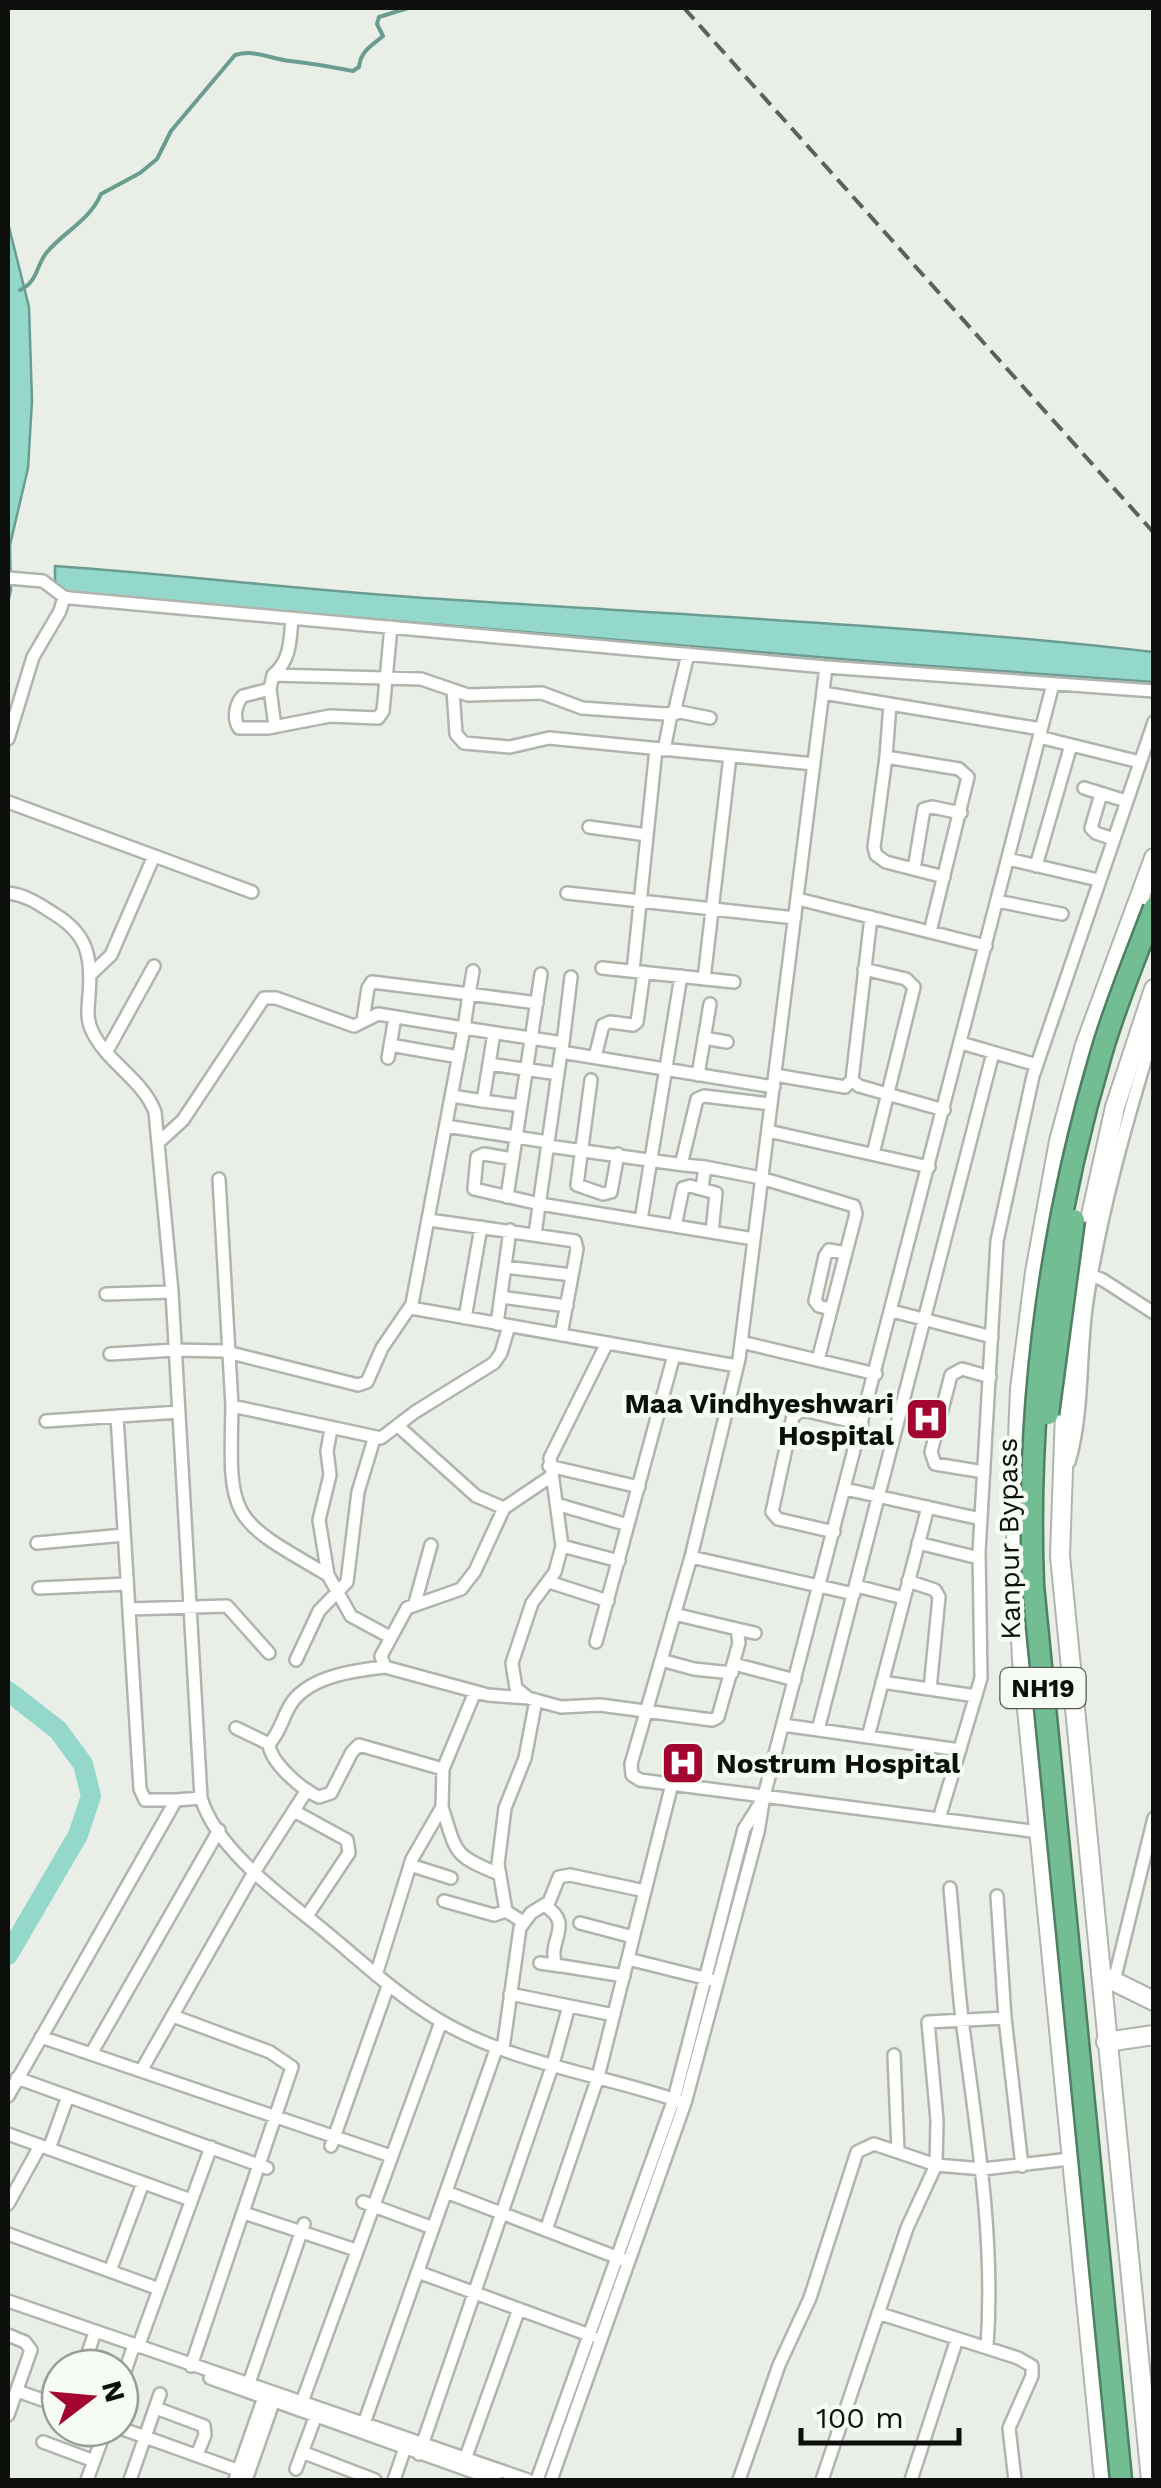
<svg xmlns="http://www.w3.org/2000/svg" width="1161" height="2488" viewBox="0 0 1161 2488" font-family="'Work Sans',sans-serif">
  <rect width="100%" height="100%" fill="#e9efe6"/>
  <path fill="#93d8cb" stroke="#6b9c92" stroke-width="2.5" d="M 8,223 L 29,307 L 32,401 L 28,468 L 10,545 L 11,590 L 8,603 Z
    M 55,566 C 184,575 312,591 441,599 C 678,615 917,625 1153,652 L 1153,682 L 888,663 L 55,592 Z"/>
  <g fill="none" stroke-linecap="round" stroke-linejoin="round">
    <path stroke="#6b9c92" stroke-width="4" d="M 20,290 C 38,282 36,265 47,252 C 65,231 90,220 101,194 L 140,173 L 157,159 L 171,131 L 235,55 C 256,49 270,59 290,61 C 311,63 331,67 353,71 L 359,67 C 361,50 372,46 383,36 L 377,24 L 379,17 L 408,8"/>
    <path stroke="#93d8cb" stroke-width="20" d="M 8,1691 L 58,1730 L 83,1764 L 91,1796 L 78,1835 L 8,1955"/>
    <g stroke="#afb5ac" stroke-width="16">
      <path id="street" d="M 8,578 L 43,581 L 64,597 L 70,598 L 826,667 L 1154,691
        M 292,618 C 290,640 291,660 273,675 L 270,689 L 243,696 C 235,704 233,719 239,728 L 268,728 L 330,716 L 378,718 L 383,711 L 391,627
        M 826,667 L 739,1359 L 691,1557 L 631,1764 L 632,1775 L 640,1780 L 1039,1832
        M 273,675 L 421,679 L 468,695 L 542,693 L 582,708 L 665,714 L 674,713 L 688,654
        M 270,689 L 275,727
        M 453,690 L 456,734 L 464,743 L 510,747 L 549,738 L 814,764
        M 823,693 L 1041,729
        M 890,704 L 886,757 L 959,769 L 968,777 L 930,932
        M 1039,737 L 1140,762
        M 8,739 L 33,657 L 60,611 L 64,597
        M 664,750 L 671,715 L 680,712 L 710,718
        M 886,757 L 874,847 L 876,855 L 886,862 L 944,877
        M 1084,788 L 1126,801
        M 1101,794 L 1091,828 L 1096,833 L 1113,839
        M 8,802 L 252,892
        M 589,827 L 647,835
        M 1008,859 L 1098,880
        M 1036,866 L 1071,745
        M 914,869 L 924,809 L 932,807 L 961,813
        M 8,893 C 27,895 40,905 56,915 C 88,935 92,958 89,995 C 88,1009 86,1020 93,1033 C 108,1063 143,1080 155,1112 L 172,1292 L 201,1798 C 215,1844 269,1887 306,1916 C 351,1951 390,1991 439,2020 C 512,2064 605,2075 685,2103
        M 567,893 L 795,918
        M 798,899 L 986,946
        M 997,901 L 1062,914
        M 871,917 L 852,1080 L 859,1086 L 944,1110
        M 602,968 L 734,982
        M 864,969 L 906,979 L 914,987 L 873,1154
        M 473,971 L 469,994 L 537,1003
        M 633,971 L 656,749
        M 90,975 L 111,955 L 154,856
        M 704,979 L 730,756
        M 363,1020 L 368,988 L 372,982 L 469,994 L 464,1028 L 563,1043 L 561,1052 L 774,1087
        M 494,1033 L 483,1101 L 521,1106
        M 704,1038 L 727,1042
        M 563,1043 L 571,977
        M 961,1043 L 1037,1065
        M 390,1045 L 459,1057
        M 107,1051 L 154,966
        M 595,1057 L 603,1025 L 610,1022 L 633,1025 L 637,1022 L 644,972
        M 388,1058 L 395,1017
        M 489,1064 L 558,1074
        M 698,1075 L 710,1004
        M 775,1075 L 845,1087 L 852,1080
        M 591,1080 L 577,1185 L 603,1194 L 611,1192 L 618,1154
        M 452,1096 L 483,1101
        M 446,1126 L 548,1142
        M 768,1131 L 929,1167
        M 548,1146 L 684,1165
        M 513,1159 L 484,1154 L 477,1157 L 474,1189 L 540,1204 L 754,1239
        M 705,1167 L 761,1178 L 854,1206 L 856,1214 L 818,1360
        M 219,1179 L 232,1406 L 381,1438 L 415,1412 L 494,1363 L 501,1353 L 509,1326
        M 702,1188 L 705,1167 L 684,1165 L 682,1161 L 697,1099 L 704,1096 L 771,1104
        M 507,1197 L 541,974
        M 429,1220 L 575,1241 L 577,1249 L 561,1335
        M 641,1220 L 681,976
        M 675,1226 L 683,1188 L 690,1186 L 716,1193 L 712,1232
        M 535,1234 L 561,1052
        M 505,1267 L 572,1275
        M 1091,1275 L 1103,1280 L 1154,1313
        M 106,1294 L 172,1292
        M 501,1297 L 567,1306
        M 411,1308 L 737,1366
        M 831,1309 L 819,1306 L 815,1301 L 825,1256 L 829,1250 L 846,1253
        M 892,1311 L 992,1337
        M 465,1318 L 481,1227
        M 497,1324 L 510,1230
        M 741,1342 L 876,1374
        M 607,1343 L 550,1458 L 562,1546 L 555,1572 L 532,1603 L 512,1663 L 516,1688 L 528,1698 L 561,1707 L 600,1705 L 712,1720 L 718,1717 L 739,1643 L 737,1629 L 674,1614
        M 110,1354 L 175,1350 L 223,1351 L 358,1385 L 367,1382 L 382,1348 L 412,1304 L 464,1028 L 378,1014 L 354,1026 L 276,998 L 264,998 L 183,1120 L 159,1142
        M 232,1406 C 229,1520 229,1518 328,1575
        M 117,1416 L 140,1789 L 145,1800 L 176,1800
        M 46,1421 L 179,1412
        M 398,1426 L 476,1496 L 504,1508
        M 331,1429 L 327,1451 L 330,1475 L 319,1520 L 328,1575 L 351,1616 L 390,1637
        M 1069,1462 C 1084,1411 1079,1354 1087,1301 C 1101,1209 1127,1120 1154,1031
        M 549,1466 L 639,1487
        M 984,1472 L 935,1464 L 931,1452 L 951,1375 L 962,1369 L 990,1377
        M 845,1489 L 981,1519
        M 556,1504 L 628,1525
        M 834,1532 L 778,1519 L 772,1512 L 793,1416 L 803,1410 L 862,1424
        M 37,1543 L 124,1535
        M 918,1543 L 979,1558
        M 562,1546 L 619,1561
        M 691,1557 L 854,1594
        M 908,1581 L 935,1590 L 939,1597 L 930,1689
        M 549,1582 L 608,1601
        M 856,1586 L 904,1598
        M 39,1588 L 127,1584
        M 415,1603 L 431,1545
        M 129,1609 L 227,1606 L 269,1653
        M 737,1629 L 755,1633
        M 596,1642 L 674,1355
        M 296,1660 L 319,1611 L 347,1582 L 358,1492 L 374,1439
        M 661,1660 L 694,1669 L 732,1673
        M 734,1664 L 795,1680
        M 882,1682 L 976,1696
        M 528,1698 L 488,1695 L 385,1667 L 381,1656 L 407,1608 L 461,1589 L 475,1571 L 504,1508 L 550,1477
        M 783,1725 L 960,1750
        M 236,1728 L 269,1744 C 281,1732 283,1714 293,1701 C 312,1676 356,1670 385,1667
        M 818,1730 L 993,1053
        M 868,1737 L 928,1507
        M 269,1744 C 270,1762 302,1790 319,1797 L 331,1793 L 352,1752 L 359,1745 L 443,1769
        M 442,1807 C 457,1853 452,1855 499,1874
        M 294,1811 L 347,1840 L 349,1853 L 307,1916
        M 939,1819 L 981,1678 L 979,1552 L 997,1241 L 1033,1076 L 1154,722
        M 410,1865 L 451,1878
        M 950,1888 C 954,1932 957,1975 962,2019 C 976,2129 995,2236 987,2347
        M 997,1896 L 1005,2018 L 1022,2166
        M 444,1901 L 494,1915 L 506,1911
        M 544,1905 C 576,1925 546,1940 556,1965 L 624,1976
        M 523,1922 L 506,1911 L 498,1864 L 505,1808 L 525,1758 L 536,1700
        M 580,1923 L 633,1937
        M 628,1959 L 712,1980
        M 540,1963 L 560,1966
        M 376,1975 L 412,1859 L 442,1807 L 443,1769 L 475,1692
        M 1114,1981 L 1154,1818
        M 510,1994 L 614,2015
        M 173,2016 L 270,2052 L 292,2067 L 191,2366
        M 41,2037 L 391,2156
        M 503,2049 L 520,1928 L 531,1913 L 549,1902 L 559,1877 L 570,1875 L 645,1891
        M 91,2054 L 219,1830
        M 894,2055 L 898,2151
        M 141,2071 L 253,1874 L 307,1790
        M 17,2078 L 267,2168
        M 8,2096 L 176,1800 L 201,1798
        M 8,2134 L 191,2200
        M 331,2146 L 388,1986
        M 49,2149 L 68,2096
        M 446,2192 L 624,2260
        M 363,2202 L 433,2228
        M 8,2204 L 40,2146
        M 244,2213 L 356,2250
        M 546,2230 L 598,2077 L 672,1784
        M 8,2234 L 159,2289
        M 110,2271 L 143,2183
        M 418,2272 L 592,2336
        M 8,2301 L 528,2480
        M 878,2313 L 1018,2358 L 1032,2366 L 1032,2376 L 1009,2428 L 1015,2480
        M 8,2335 L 25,2342 L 31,2350 L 8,2415
        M 138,2347 L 211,2147
        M 83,2368 L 95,2332
        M 210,2378 L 496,2480
        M 249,2383 L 304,2224
        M 120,2386 L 134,2345
        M 17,2391 L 60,2406
        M 156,2408 L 204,2426 L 205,2435 L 197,2455
        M 299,2410 L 441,2022
        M 120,2428 L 248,2474
        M 361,2432 L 497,2047
        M 43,2442 L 94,2461
        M 302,2452 L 375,2480
        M 419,2454 L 553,2064 L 569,2006
        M 463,2465 L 519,2309
        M 296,2469 L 316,2415
        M 87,2480 L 106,2428
        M 130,2480 L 160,2394
        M 235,2480 L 264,2397
        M 246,2480 L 274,2400
        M 394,2480 L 405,2448
        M 537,2480 L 674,2099 L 744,1829 L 761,1802
        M 551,2480 L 685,2103 L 758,1832 L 764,1796 L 1053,684
        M 739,2480 L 779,2365 L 810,2298 L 857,2152 L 874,2144 L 936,2165 L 983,2169 L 1070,2159
        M 822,2480 L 907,2228 L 936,2165 L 937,2120 L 928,2022 L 1005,2018
        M 911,2480 L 957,2339"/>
    </g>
    <g stroke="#afb5ac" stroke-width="22">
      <path id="secondary" d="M 1101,1975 L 1154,2001
        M 1106,2042 L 1154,2035
        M 1104,2480 L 1022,1659 L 1015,1514 L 1020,1389 L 1035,1272 L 1059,1141 L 1085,1045 L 1154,858
        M 1151,2480 L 1060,1556 L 1066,1384 L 1086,1238 L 1115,1107 L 1154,989"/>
    </g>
    <use href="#street" stroke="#fff" stroke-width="11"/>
    <use href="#secondary" stroke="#fff" stroke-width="18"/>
    <path stroke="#5d615c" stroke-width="4" stroke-dasharray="15 8" stroke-linecap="butt" d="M 684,8 L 1154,533"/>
    <g stroke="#4f8063" stroke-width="25" stroke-linecap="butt">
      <path id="highway-bridge" d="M 1048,1414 L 1074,1220
        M 1121,2480 L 1033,1585 C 1026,1403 1050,1226 1102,1051 C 1116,1003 1136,956 1154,908"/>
    </g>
    <use href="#highway-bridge" stroke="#72bd92" stroke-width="20"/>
  </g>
  <defs>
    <g id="hospital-square" transform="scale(2.25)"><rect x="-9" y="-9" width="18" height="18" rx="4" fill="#a30531" stroke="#f6fcf3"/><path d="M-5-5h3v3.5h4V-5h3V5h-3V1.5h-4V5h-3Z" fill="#fff"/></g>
  </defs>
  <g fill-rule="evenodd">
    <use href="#hospital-square" x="927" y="1419"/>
    <use href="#hospital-square" x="683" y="1763"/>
  </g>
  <g text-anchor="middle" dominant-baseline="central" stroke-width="9" stroke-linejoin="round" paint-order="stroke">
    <rect fill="#f6fcf3" stroke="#535651" stroke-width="2.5" x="1000.5" y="1668" width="85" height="40" rx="8"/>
    <g font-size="25" font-weight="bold" fill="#0d0f0c">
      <text x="1043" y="1688">NH19</text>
    </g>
    <g font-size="28" font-weight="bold" fill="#0d0f0c" stroke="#f6fcf3" text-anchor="end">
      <text x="894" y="1403">Maa Vindhyeshwari<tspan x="894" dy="32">Hospital</tspan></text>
      <text x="716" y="1763" text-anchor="start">Nostrum Hospital</text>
    </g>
    <g font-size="28" fill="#0d0f0c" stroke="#f6fcf3">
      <text transform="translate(1009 1539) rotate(-91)">Kanpur Bypass</text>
    </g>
  </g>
  <rect width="1161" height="2488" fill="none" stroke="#0d0f0c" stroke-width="20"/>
  <g transform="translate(90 2398) rotate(74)"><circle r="48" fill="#f6fcf3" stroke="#999d97" stroke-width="2.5"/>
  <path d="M0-8L18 38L0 25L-18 38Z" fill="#a30531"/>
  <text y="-15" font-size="28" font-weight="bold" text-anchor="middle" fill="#0d0f0c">N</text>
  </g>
  <path d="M801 2428v15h158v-15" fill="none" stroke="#0d0f0c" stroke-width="5"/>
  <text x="816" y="2428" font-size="30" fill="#0d0f0c" stroke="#f6fcf3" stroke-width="8" paint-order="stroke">100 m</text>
</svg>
